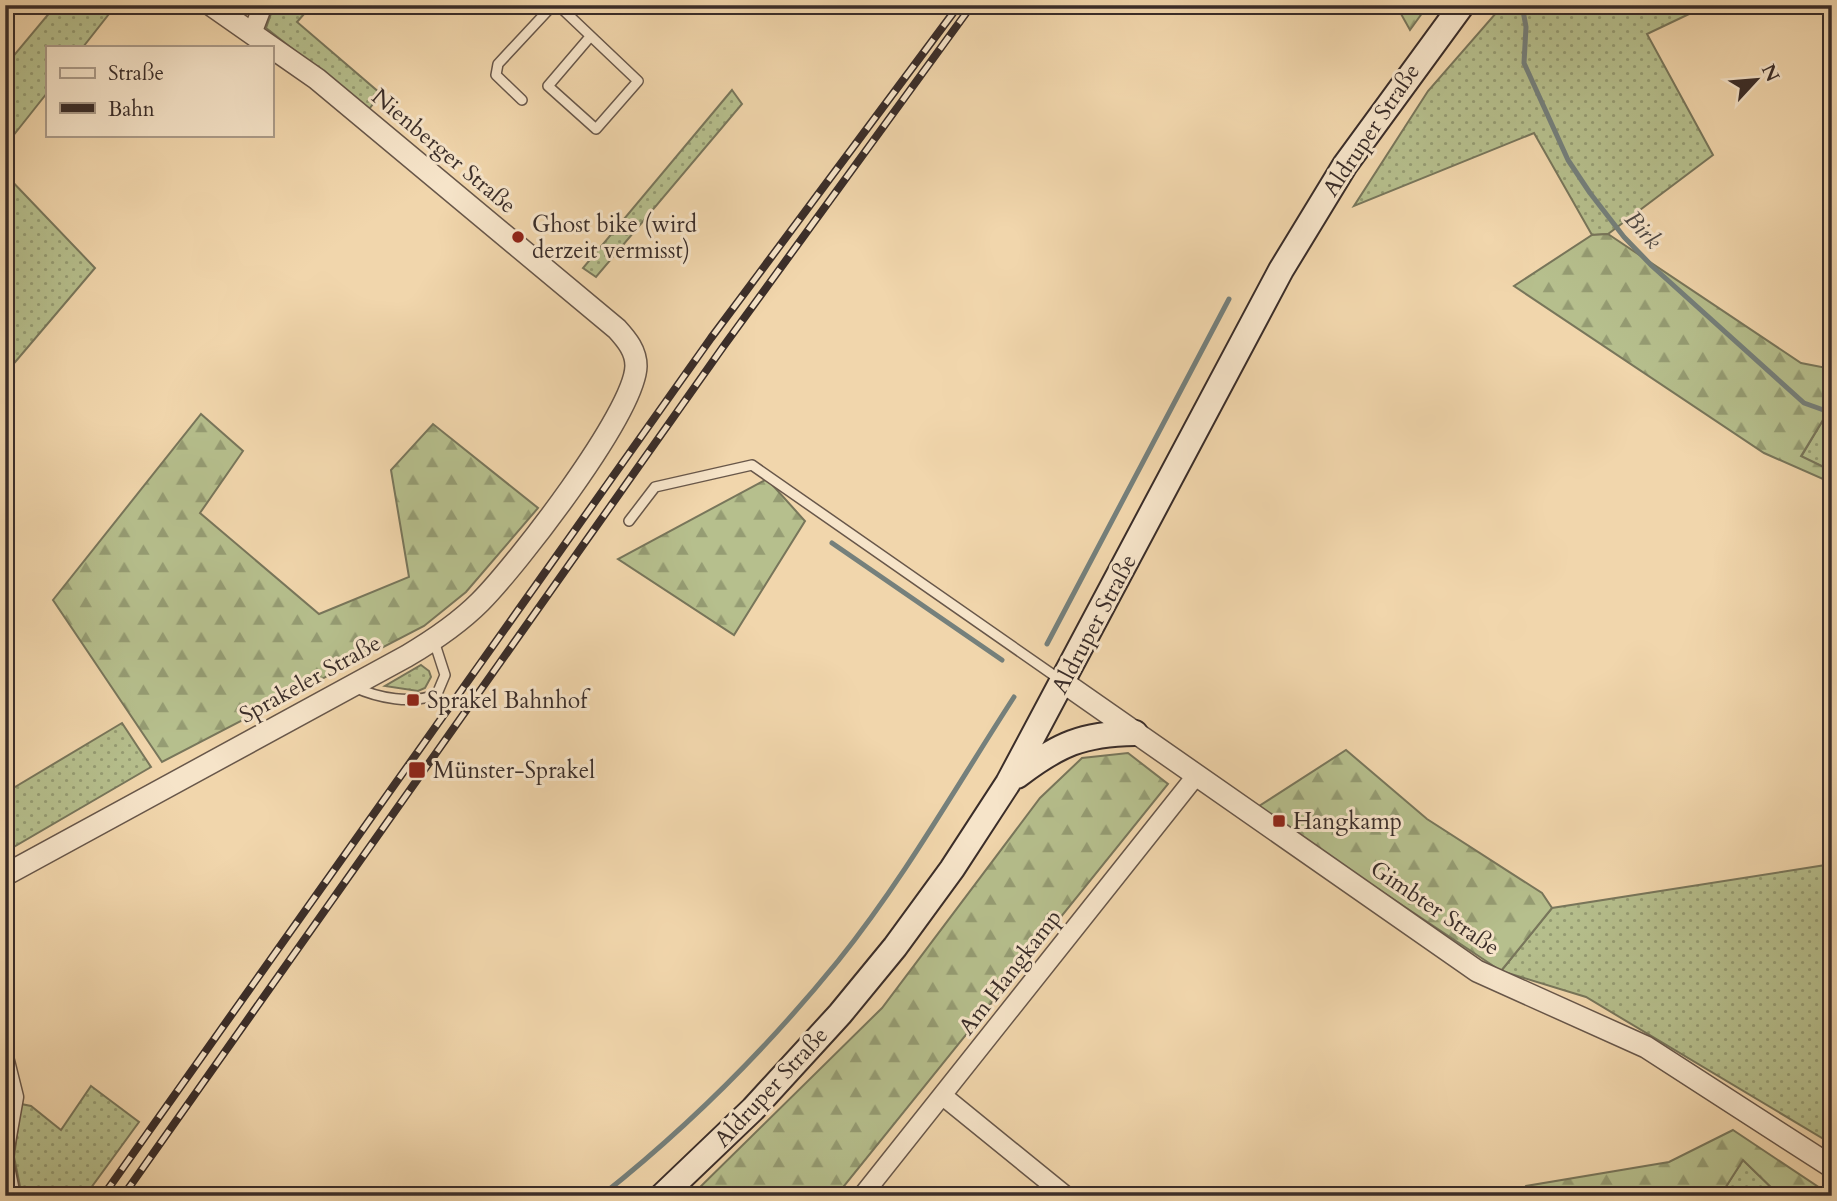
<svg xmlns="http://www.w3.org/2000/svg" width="1837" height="1201" viewBox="0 0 1837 1201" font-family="Cardo,serif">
  <defs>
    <pattern id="grass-dots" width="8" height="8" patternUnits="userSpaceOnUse" patternTransform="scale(1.75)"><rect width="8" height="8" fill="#b6bf8d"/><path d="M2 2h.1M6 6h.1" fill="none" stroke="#959c73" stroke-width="1.8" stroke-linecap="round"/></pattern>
    <pattern id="forest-firs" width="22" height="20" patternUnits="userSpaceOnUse" patternTransform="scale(1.75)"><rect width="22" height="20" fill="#b6bf8d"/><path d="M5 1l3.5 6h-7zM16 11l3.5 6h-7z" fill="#959c73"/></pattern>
  </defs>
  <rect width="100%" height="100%" fill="#f1d6ac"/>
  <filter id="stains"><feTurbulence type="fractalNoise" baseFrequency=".00286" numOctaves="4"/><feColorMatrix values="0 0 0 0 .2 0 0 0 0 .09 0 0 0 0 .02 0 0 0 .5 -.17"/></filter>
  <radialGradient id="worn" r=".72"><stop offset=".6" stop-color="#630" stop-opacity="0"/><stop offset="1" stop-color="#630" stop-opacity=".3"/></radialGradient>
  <path fill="url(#grass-dots)" stroke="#78765b" stroke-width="2" d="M 56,5 L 116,5 L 83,47 L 47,47 L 47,93 L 5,146 L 5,66 Z
    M 274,5 L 312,5 L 297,22 L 381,94 L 369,109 L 266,28 Z
    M 1503,5 L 1708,5 L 1647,34 L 1713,155 L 1608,234 L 1592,235 L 1534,133 L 1354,206 L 1428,91 Z
    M 732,90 L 742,104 L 596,277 L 583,268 Z
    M 5,174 L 95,268 L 5,374 Z
    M 1826,415 L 1832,415 L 1832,471 L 1801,457 Z
    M 421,665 L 429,671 L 431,677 L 425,688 L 418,691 L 385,686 Z
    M 122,723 L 151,767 L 5,852 L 5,793 Z
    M 1832,864 L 1832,1144 L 1586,997 L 1501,971 L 1552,908 Z
    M 91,1086 L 139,1122 L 85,1196 L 22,1196 L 14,1157 L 21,1104 L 31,1106 L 61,1130 Z
    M 1743,1160 L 1780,1196 L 1720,1196 Z"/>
  <path fill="url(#forest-firs)" stroke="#78765b" stroke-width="2" d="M 1396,5 L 1428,5 L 1410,30 Z
    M 1608,234 L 1801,363 L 1832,369 L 1832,415 L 1826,415 L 1801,456 L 1832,471 L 1832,483 L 1764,453 L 1514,286 L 1592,235 Z
    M 201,414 L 243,451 L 200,513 L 319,614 L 409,577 L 391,470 L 433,424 L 538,508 L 466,592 L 424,626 L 162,762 L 53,600 Z
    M 767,479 L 805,521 L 734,635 L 618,559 Z
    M 1346,750 L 1427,819 L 1542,893 L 1552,908 L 1501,971 L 1256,808 Z
    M 1128,753 L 1168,784 L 836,1196 L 691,1196 L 882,1008 L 1040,798 L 1082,758 Z
    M 1733,1130 L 1832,1196 L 1780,1196 L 1743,1160 L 1720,1196 L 1518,1196 L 1526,1186 L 1669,1162 Z"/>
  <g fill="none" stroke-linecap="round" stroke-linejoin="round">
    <path stroke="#75807c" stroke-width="5" d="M 1522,5 L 1526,27 L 1524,63 L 1568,160 L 1590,193 L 1624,237 L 1652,266 L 1804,403 L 1832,413
      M 832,543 L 1002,660
      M 1047,644 L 1229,299
      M 601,1196 C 688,1127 768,1047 838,961 C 904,879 957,785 1014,697"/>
    <g stroke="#68574a" stroke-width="12">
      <path id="service" d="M 558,5 L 638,81 L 596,129 L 548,86 L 589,38
        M 522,100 L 496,75 L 498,64 L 553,5
        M 629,521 L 655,487 L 752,465 L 1062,681
        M 354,687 C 378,698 412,705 437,694 L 445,675 L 434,641"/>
    </g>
    <g stroke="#68574a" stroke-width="21">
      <path id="minor" d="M 253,31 L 263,5
        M 5,1061 L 14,1097 L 5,1148
        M 943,1096 L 1066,1196
        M 5,1167 L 11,1196
        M 862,1196 L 1195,777"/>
    </g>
    <g stroke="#68574a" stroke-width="24">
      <path id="tertiary" d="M 1063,682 L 1477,971 L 1646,1047 L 1832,1167
        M 5,875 L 407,656 C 434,640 458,624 480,602 C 516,566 635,413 636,366 C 636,351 627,340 617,329 L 317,79 L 211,5"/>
    </g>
    <g stroke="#3a2d29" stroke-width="28">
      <path id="secondary" d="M 1017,776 C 1059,744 1082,734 1135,733
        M 662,1196 L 753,1109 L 840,1014 L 895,947 L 952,869 L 1008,783 L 1281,270 L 1345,165 L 1462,5"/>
    </g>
    <use href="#service" stroke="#f6e4c9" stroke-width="9"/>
    <use href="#minor" stroke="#f6e4c9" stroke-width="18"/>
    <use href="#tertiary" stroke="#f6e4c9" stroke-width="21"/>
    <use href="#secondary" stroke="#f6e4c9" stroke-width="24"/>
    <g stroke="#3a2d29" stroke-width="8">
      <path id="rail" d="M 103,1196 L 711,338 L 959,5
        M 123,1196 L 723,347 L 972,5"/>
    </g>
    <use href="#rail" stroke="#f6e4c9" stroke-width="5" stroke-dasharray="16" stroke-linecap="butt"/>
  </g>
  <g fill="#8f2418" stroke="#f6e4c9" stroke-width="2.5">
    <circle cx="518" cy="237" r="7"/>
    <rect x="406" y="693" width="14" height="14" rx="3.5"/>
    <rect x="408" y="761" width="18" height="18" rx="3.5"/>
    <rect x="1272" y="814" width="14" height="14" rx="3.5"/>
  </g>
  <g text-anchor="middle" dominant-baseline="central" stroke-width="6" stroke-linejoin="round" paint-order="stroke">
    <g font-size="23" fill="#3a2d29" stroke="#f6e4c9">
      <text transform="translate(1371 130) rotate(-56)">Aldruper Straße</text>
      <text transform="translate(444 151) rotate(40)">Nienberger Straße</text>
      <text transform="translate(1094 624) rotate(-62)">Aldruper Straße</text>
      <text transform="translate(310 679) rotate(-29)">Sprakeler Straße</text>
      <text transform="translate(1435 908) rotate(34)">Gimbter Straße</text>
      <text transform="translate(1010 972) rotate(-52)">Am Hangkamp</text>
      <text transform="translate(771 1087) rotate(-47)">Aldruper Straße</text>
    </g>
    <g font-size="23" fill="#3a2d29" stroke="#f6e4c9" text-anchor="start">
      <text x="532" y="224">Ghost bike (wird<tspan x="532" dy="26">derzeit vermisst)</tspan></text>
      <text x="427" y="700">Sprakel Bahnhof</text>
      <text x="433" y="770">Münster-Sprakel</text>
      <text x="1293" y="821">Hangkamp</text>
    </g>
    <g font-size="24" font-style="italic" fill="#4e4945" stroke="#f6e4c9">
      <text transform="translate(1643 230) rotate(48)">Birk</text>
    </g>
  </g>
  <rect width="1837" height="1201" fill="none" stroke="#f1d6ac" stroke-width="28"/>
  <rect x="7" y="7" width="1823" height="1187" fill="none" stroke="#3a2d29" stroke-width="3.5"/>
  <rect x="14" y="14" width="1809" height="1173" fill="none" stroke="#3a2d29" stroke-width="2"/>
  <rect x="46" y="46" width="228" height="91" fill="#f6e4c9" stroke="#ab9b89" stroke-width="2"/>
  <rect x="60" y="68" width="35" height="10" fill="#f6e4c9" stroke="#ab9b89" stroke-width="2"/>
  <text x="108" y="80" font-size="21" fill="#3a2d29">Straße</text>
  <rect x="60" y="103" width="35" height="10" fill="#3a2d29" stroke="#ab9b89" stroke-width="2"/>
  <text x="108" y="116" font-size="21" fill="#3a2d29">Bahn</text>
  <g transform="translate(1756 80) rotate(64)" stroke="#f6e4c9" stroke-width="5" paint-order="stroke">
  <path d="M0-5L12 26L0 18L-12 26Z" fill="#3a2d29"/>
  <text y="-10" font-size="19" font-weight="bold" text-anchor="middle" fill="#3a2d29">N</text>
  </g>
  <rect width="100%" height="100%" filter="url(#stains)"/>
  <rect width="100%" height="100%" fill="url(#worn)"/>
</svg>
